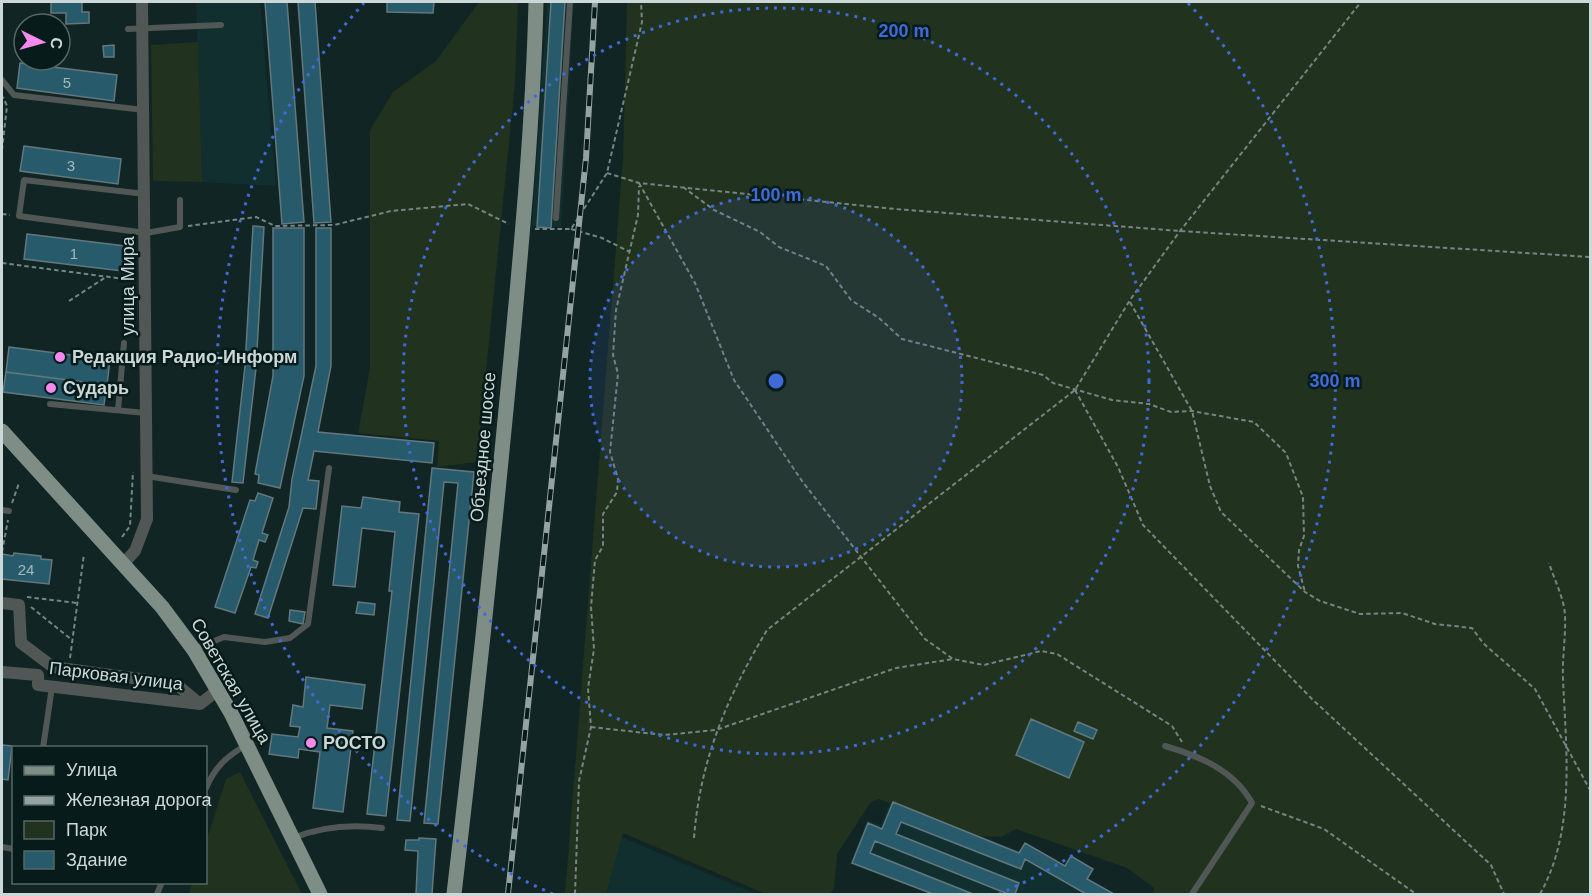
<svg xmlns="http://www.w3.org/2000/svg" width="1592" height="896" viewBox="0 0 1592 896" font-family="Arial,sans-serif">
  <rect width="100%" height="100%" fill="#112524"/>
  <path fill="#112f2f" d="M 196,2 L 260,2 L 276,186 L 202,182 Z
    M 547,2 L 574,2 L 561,227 L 532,226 Z
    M 891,800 L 1042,860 L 1098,894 L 928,894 L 850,864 L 867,820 L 881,825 Z
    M 612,833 L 756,894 L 593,894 Z"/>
  <path fill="#21321e" d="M 479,2 L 518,2 L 515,83 L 477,462 L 437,467 L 439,441 L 358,433 L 370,368 L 370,130 L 393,92 L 436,61 Z
    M 627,2 L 1590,2 L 1590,894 L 1153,894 L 1154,888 L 1127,868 L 1016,829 L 1001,837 L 974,836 L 879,799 L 871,802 L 837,854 L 834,889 L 829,894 L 766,894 L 623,833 L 606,894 L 565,894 L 623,158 Z
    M 198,42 L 202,182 L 153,181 L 151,45 Z
    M 240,772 L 302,894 L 189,894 L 192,883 L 206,882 L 206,842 L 226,779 Z"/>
  <path fill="#275b6b" stroke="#63777e" stroke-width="1.5" d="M 51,2 L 82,2 L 82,12 L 89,12 L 89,23 L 66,24 L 66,13 L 51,13 Z
    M 265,2 L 287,2 L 304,222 L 282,224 Z
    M 298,2 L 315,2 L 331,222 L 314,223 Z
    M 387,2 L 434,2 L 433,13 L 387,12 Z
    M 551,2 L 565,2 L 551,228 L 537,227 Z
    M 114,45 L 114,57 L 104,57 L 103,46 Z
    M 20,63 L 117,75 L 114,101 L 17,88 Z
    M 24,146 L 121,159 L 118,184 L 20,171 Z
    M 253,226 L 264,227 L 256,368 L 243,483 L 232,482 L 245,366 Z
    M 273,228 L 304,228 L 304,376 L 280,488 L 258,483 L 259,475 L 255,474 L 273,376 Z
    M 316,228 L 331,228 L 331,366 L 318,432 L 434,443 L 432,463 L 314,451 L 308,480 L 319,481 L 316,509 L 303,508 L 268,618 L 255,614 L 289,507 L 292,479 L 316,366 Z
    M 27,234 L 125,246 L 122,271 L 24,259 Z
    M 9,347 L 110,360 L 107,385 L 6,372 Z
    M 6,372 L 107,385 L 104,405 L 3,392 Z
    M 432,468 L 474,472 L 438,824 L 424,823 L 458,483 L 444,482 L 410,821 L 397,820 Z
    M 258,493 L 273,498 L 262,533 L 268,535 L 265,542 L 259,540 L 253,560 L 258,562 L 256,568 L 251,567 L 235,613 L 215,607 L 250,500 L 255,501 Z
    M 363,497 L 400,502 L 399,512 L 419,514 L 386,816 L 367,814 L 392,591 L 389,591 L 395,532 L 362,528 L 355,587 L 333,585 L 342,506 L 361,508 Z
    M 14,553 L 41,556 L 41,559 L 52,560 L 49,584 L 2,579 L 2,554 L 13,556 Z
    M 358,602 L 375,604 L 374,615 L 356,613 Z
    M 290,610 L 305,612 L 303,624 L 289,621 Z
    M 306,677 L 365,685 L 362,709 L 330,705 L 327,728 L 353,731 L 343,812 L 313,808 L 320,752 L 299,749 L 298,758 L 269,754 L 272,734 L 298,737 L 300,727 L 290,726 L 293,705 L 303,707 Z
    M 1031,719 L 1084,742 L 1069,778 L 1016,755 Z
    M 1078,722 L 1097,730 L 1093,739 L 1074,731 Z
    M 2,745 L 12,746 L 8,780 L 2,779 Z
    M 893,802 L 1019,853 L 1025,843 L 1065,866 L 1071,856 L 1093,869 L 1087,879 L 1114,894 L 1086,894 L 1025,859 L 1021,869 L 901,822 L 896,834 L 1019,883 L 1015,894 L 1008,894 L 875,841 L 870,853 L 973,894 L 933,894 L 852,863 L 868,823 L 882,829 Z
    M 419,838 L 436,839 L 432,894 L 416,894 L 418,851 L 405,850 L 406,840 L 419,840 Z"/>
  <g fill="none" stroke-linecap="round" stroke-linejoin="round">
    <path stroke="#758584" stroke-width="2" stroke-dasharray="4.5 3" stroke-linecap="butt" d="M 2,150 L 7,106 L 3,97
      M 607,173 L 639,183 L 895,209 L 1180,231 L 1590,257
      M 639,183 L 695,283 L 734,380 L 802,481 L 925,639 L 953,659 L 984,665 L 1041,651 L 1057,654 L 1172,726 L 1182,742
      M 683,187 L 714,210 L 760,232 L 779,247 L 826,266 L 851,300 L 879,318 L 902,339 L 1043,375 L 1053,383 L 1112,400 L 1149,404 L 1171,412 L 1192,411 L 1254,422 L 1286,453 L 1303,497 L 1304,536 L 1299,550 L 1298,566 L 1305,592
      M 2,214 L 10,215
      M 188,226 L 256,217 L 275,226 L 334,225 L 391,211 L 468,204 L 509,224
      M 535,229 L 571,229 L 607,173 L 642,22 L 641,2
      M 571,229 L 602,238 L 630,252
      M 2,263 L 132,280
      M 69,301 L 106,277
      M 1130,302 L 1192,411 L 1210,486 L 1221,512 L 1305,592 L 1320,601 L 1360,614 L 1402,613 L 1435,624 L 1472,628 L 1483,643 L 1535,689 L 1590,790
      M 1075,390 L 1118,467 L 1143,525 L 1312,699 L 1491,865 L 1504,894
      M 12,503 L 19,483
      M 122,537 L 130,526 L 133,472
      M 2,552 L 8,520
      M 27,597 L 77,603
      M 31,607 L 72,640
      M 70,658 L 84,554
      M 591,727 L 664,735 L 716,730 L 896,668 L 953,659
      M 206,806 L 210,797
      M 1261,806 L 1324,829 L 1416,894
      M 694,838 C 700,760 727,697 767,630 L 1075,390 L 1130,300 L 1180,231 L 1361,2
      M 575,894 L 579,781 L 591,727 L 588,688 L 594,649 L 591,607 L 595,560 L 603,546 L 603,514 L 617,492 L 618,479 L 610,452 L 618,374 L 613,355 L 616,310 L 638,215 L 639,186
      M 1540,894 C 1576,830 1566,749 1563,679 C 1562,658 1566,636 1565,615 C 1564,598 1554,579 1549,563"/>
    <path stroke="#505754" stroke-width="6" d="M 128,29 L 221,25
      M 2,80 L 14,95 L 144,110
      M 145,194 L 24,180 L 19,216 L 146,233 L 180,227 L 180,200
      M 556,218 L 570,2
      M 50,404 L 146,413
      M 118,410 L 124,343
      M 146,476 L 236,490
      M 2,510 L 9,511
      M 195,649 L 224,637 L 265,642 L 290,638 L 308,624 L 329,468
      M 1165,746 C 1199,756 1234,770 1252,803 L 1192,894
      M 43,748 L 52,687
      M 206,788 C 215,767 226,757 246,745
      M 293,838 C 323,826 351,824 382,828
      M 2,847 L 14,849
      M 157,894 L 162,882"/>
    <path stroke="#505754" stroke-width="12" d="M 123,564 L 135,551 L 147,519 L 142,2
      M 2,603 L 19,605 L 21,643 L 53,667 L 176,684 L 200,704
      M 2,672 L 38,675 L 38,685 L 200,704 L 218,690"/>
    <path stroke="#7e8e87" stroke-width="15" d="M 2,431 L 162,607 L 194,650 L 231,713 L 320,894
      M 454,894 C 475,716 494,537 511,358 C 522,240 533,121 536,2"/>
    <g stroke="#94a2a1" stroke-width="6">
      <path id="rail" d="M 508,894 L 586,158 L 595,2"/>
    </g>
    <use href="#rail" stroke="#081b1b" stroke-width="4" stroke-dasharray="11" stroke-linecap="butt"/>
  </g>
  <circle cx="776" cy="381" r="186" fill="#406ad8" fill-opacity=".12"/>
  <g fill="none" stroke="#406ad8" stroke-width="3" stroke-dasharray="3 6">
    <circle cx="776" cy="381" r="186"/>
    <circle cx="776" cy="381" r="373"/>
    <path d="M553 894A559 559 0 0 1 364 3M1188 3A559 559 0 0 1 999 894"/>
  </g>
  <g fill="#f589ee" stroke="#081b1b" stroke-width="2">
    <circle cx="60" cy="357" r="6"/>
    <circle cx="51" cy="388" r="6"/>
    <circle cx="311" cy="743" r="6"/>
  </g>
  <g text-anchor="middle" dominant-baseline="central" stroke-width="5" stroke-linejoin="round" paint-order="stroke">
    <g font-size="15" fill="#a3b9bc">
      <text x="67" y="82">5</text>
      <text x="71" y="165">3</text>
      <text x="74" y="253">1</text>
      <text x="26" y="569">24</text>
    </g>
    <g font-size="18" fill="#ccd8d7" stroke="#081b1b">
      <text transform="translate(128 286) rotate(-90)">улица Мира</text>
      <text transform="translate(483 447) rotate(-85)">Объездное шоссе</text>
      <text transform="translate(116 676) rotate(7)">Парковая улица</text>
      <text transform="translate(231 681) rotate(60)">Советская улица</text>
    </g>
    <g font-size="18" font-weight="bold" fill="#ccd8d7" stroke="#081b1b" text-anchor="start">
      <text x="72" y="357">Редакция Радио-Информ</text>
      <text x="63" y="388">Сударь</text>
      <text x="323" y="743">РОСТО</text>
    </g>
  </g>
  <circle cx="776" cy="381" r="9" fill="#406ad8" stroke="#081b1b" stroke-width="3"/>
  <g font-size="18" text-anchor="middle" font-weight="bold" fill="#406ad8" stroke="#081b1b" stroke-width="5" stroke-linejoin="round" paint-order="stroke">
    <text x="904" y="37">200 m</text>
    <text x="776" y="201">100 m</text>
    <text x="1335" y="387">300 m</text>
  </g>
  <rect width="1592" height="896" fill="none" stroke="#ccd8d7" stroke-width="6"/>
  <rect x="12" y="746" width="195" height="138" fill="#081b1b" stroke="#566766" stroke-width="1.5"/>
  <rect x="24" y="766" width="30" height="9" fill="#7e8e87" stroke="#566766" stroke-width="1.5"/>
  <text x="66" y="776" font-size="18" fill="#ccd8d7">Улица</text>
  <rect x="24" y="796" width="30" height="9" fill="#94a2a1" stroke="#566766" stroke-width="1.5"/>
  <text x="66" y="806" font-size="18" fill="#ccd8d7">Железная дорога</text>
  <rect x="24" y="821" width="30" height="18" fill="#21321e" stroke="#566766" stroke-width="1.5"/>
  <text x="66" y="836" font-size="18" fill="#ccd8d7">Парк</text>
  <rect x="24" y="851" width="30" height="18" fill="#275b6b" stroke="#566766" stroke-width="1.5"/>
  <text x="66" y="866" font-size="18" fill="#ccd8d7">Здание</text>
  <g transform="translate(42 42) rotate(95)"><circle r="28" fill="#081b1b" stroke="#566766" stroke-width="1.5"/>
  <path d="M0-4.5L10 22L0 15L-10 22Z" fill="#f589ee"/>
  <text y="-9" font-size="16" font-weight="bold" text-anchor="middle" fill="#ccd8d7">С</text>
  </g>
</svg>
